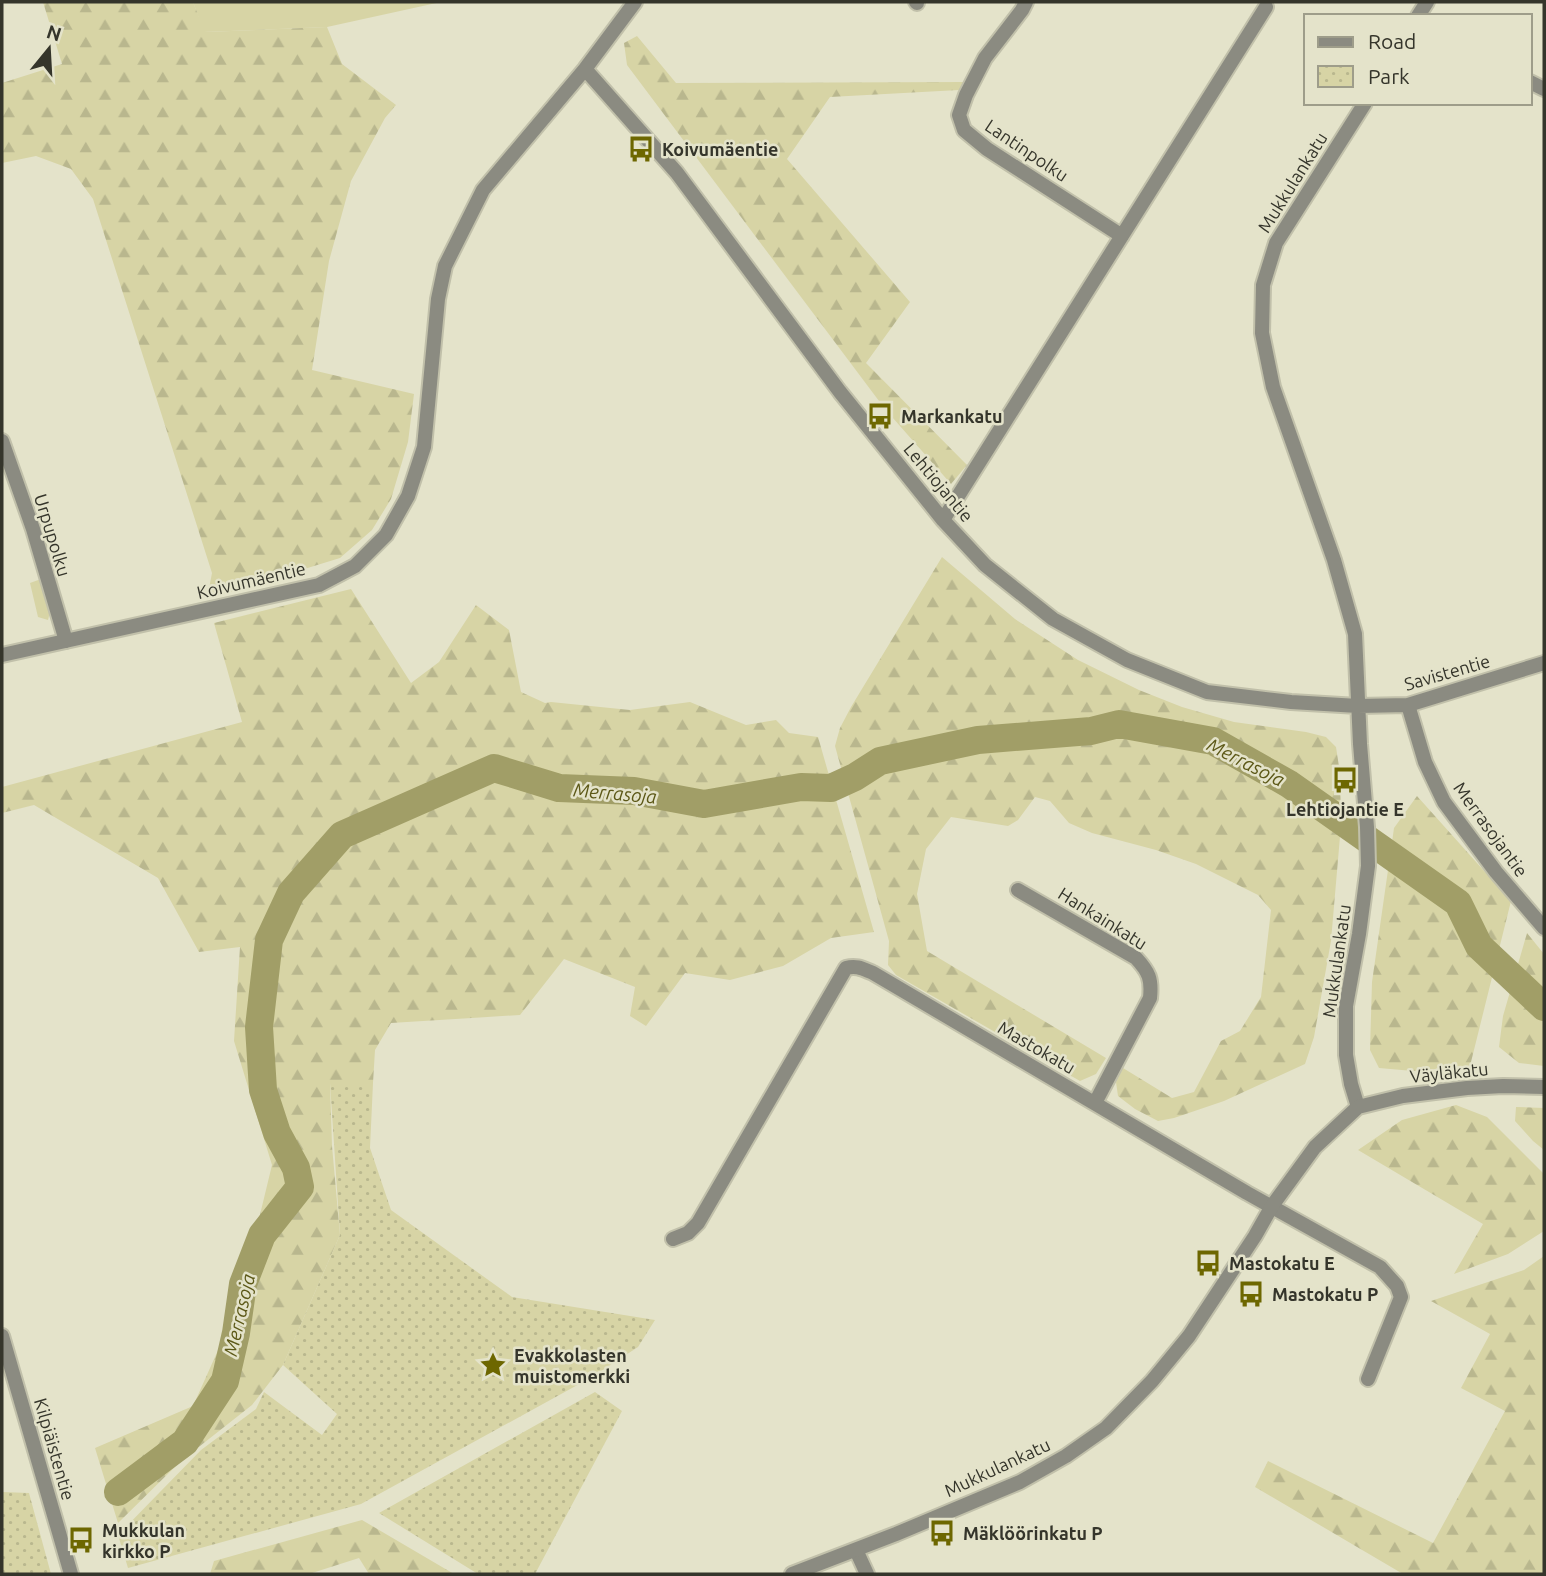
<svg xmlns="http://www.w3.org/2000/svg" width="1546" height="1576" viewBox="0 0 1546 1576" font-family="Ubuntu,sans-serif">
  <defs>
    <pattern id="forest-firs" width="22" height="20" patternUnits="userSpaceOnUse" patternTransform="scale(1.75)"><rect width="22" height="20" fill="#d7d4a5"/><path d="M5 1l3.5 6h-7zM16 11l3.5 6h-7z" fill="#b9b78e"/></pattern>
    <pattern id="park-dots" width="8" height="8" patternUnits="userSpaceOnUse" patternTransform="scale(1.75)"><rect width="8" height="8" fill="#d7d4a5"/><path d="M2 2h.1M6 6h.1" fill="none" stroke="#b9b78e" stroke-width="1.8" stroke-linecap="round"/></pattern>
  </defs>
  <rect width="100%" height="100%" fill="#e4e3ca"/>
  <path fill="#d7d4a5" d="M 193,2 L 441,2 L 327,27 L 204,32 Z
    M 41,579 L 50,612 L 48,620 L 38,617 L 30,583 Z"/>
  <path fill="url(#forest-firs)" d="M 43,2 L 193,2 L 205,32 L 327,27 L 342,64 L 396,105 L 385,118 L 351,181 L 329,261 L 312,370 L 414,394 L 408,442 L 391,499 L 372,530 L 340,558 L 207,599 L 212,573 L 93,199 L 71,169 L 36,156 L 2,163 L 2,83 L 62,64 Z
    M 637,36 L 676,83 L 965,82 L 959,90 L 830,97 L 787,159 L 910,302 L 866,363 L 967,465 L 951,484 L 885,409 L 627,65 L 624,43 Z
    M 942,557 L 1015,619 L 1078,660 L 1139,690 L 1182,707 L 1234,722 L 1306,732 L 1326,737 L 1336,747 L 1340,773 L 1341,825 L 1331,941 L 1314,1037 L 1305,1064 L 1224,1101 L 1174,1118 L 1158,1121 L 1135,1109 L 1118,1096 L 1116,1082 L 1123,1068 L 1172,1098 L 1194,1092 L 1221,1041 L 1240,1031 L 1261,997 L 1271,910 L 1258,895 L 1196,864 L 1156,850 L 1092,833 L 1069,823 L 1050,801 L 1035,797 L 1018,820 L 1008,826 L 951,817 L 926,849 L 917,894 L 927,951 L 1106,1058 L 1096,1074 L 1080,1081 L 896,975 L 888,965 L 889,941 L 835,746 L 840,728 L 851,707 Z
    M 351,589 L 411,683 L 439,662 L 476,605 L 509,630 L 521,692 L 545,703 L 551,702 L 630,710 L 690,702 L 746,725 L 776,720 L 789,733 L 818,737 L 874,932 L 831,938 L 783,966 L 730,980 L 685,973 L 646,1026 L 630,1016 L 635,987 L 564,959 L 520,1015 L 391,1023 L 375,1050 L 373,1083 L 330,1083 L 332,1146 L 340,1235 L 283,1365 L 252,1405 L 181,1461 L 118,1523 L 95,1448 L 193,1406 L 232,1319 L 237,1277 L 257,1227 L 272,1165 L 234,1041 L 240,947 L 199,952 L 158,878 L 34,805 L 2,813 L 2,787 L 242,722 L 214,623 Z
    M 1417,796 L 1511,901 L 1470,1066 L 1413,1071 L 1379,1068 L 1370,1050 L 1372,982 L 1394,828 Z
    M 1527,933 L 1544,954 L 1544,1066 L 1519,1063 L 1499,1047 L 1503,1016 Z
    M 1456,1105 L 1487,1117 L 1544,1174 L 1544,1231 L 1508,1254 L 1454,1274 L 1483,1224 L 1358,1150 L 1402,1120 Z
    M 1516,1107 L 1544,1108 L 1544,1150 L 1533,1141 L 1515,1121 Z
    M 1544,1256 L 1544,1574 L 1403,1574 L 1255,1487 L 1268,1461 L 1433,1543 L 1505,1411 L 1461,1388 L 1490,1334 L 1431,1301 L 1524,1270 Z
    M 362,1520 L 454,1574 L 369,1574 L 359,1558 L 309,1574 L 210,1574 L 214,1561 Z"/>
  <path fill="url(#park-dots)" d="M 330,1083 L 373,1083 L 370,1148 L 391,1210 L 512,1297 L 655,1320 L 638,1347 L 592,1377 L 361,1504 L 128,1568 L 118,1535 L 201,1450 L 256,1409 L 264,1392 L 322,1435 L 337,1414 L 283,1365 L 340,1235 Z
    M 595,1392 L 622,1411 L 535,1574 L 478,1574 L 379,1513 Z
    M 2,1492 L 29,1493 L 51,1574 L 2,1574 Z"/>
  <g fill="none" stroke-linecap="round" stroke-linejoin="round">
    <path stroke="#a19e67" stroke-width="28" d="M 118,1492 L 185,1442 L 225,1381 L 236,1333 L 243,1284 L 262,1235 L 300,1187 L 296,1168 L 277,1133 L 263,1090 L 259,1027 L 269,940 L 291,893 L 342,835 L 494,768 L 559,788 L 634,791 L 704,804 L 801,787 L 831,788 L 855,777 L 880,761 L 978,740 L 1091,731 L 1119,724 L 1213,741 L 1289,784 L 1458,903 L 1479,946 L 1544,1007"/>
    <g stroke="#c1c0aa" stroke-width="18">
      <path id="minor" d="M 916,2 L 917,3
        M 1026,2 L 1022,10 L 985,58 L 966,95 L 959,115 L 964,130 L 987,149 L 1122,236
        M 1418,16 L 1427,2
        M 585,69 L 677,173 L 840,392 L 943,520 L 985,565 L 1053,619 L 1127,660 L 1207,692 L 1291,702 L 1358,706 L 1408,705 L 1544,663
        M 1530,82 L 1544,89
        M 2,441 L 33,529 L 66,641
        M 943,520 L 1266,7
        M 2,655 L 319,585 L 355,566 L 386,535 L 408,496 L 424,447 L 438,299 L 445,266 L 483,190 L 585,69 L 635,2
        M 1408,705 L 1425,762 L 1444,802 L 1496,872 L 1544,928
        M 1018,890 L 1136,958 C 1149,972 1152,979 1150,998 L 1095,1103
        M 1358,1107 L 1351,1084 L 1346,1055 L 1346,1006 L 1359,934 L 1368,866 L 1367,827 L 1360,744 L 1355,634 L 1334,560 L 1273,387 L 1262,333 L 1263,285 L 1276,243 L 1365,103
        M 673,1239 L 688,1233 L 698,1223 L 846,968 C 857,965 863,969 873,973 L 1247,1193 L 1380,1267 L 1397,1286 L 1401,1297 L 1368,1379
        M 856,1550 L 867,1574"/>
    </g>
    <g stroke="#c1c0aa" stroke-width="18">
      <path id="tertiary" d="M 2,1336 L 71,1574
        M 792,1574 L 896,1534 L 1020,1482 L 1066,1456 L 1106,1428 L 1152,1381 L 1189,1336 L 1255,1236 L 1272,1206 L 1315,1147 L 1358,1107 L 1403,1096 L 1467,1088 L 1503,1086 L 1544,1087"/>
    </g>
    <use href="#minor" stroke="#8b8b81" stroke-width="14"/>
    <use href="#tertiary" stroke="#8b8b81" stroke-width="14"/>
  </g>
  <defs>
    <g id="bus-bare" transform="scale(2.1)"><path d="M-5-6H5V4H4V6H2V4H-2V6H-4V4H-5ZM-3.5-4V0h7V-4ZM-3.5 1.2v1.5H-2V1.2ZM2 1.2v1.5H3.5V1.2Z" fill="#6d6700" stroke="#e4e3ca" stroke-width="2.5" paint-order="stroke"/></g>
    <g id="sight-bare" transform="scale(2.1)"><path d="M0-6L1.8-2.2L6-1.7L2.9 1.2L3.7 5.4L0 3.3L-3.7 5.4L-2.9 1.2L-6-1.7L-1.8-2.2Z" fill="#6d6700" stroke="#e4e3ca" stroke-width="2.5" paint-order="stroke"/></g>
  </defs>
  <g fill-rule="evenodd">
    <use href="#bus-bare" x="641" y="149"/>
    <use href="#bus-bare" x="880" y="416"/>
    <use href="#bus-bare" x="1345" y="780"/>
    <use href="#bus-bare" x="1208" y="1263"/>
    <use href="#bus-bare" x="1251" y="1294"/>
    <use href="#sight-bare" x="493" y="1365"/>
    <use href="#bus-bare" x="942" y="1533"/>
    <use href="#bus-bare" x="81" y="1540"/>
  </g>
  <g text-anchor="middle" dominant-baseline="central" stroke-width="5" stroke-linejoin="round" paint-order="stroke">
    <g font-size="18" font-weight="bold" fill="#35352b" stroke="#e4e3ca" text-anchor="start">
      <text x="662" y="149">Koivumäentie</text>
      <text x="901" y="416">Markankatu</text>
      <text x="1345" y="809" text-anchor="middle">Lehtiojantie E</text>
      <text x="1229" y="1263">Mastokatu E</text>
      <text x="1272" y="1294">Mastokatu P</text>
      <text x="514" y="1355">Evakkolasten<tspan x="514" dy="21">muistomerkki</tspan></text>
      <text x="102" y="1530">Mukkulan<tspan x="102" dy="21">kirkko P</tspan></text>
      <text x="963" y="1533">Mäklöörinkatu P</text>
    </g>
    <g font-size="18" fill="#35352b" stroke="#e4e3ca">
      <text transform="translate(1027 150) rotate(34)">Lantinpolku</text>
      <text transform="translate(1292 182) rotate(-58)">Mukkulankatu</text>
      <text transform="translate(939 482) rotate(50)">Lehtiojantie</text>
      <text transform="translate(53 535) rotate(73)">Urpupolku</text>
      <text transform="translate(251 580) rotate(-13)">Koivumäentie</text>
      <text transform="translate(1447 672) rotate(-16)">Savistentie</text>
      <text transform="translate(1491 829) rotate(54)">Merrasojantie</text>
      <text transform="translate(1103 918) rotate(32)">Hankainkatu</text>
      <text transform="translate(1336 961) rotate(-82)">Mukkulankatu</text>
      <text transform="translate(1037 1047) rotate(30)">Mastokatu</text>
      <text transform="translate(1449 1072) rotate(-6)">Väyläkatu</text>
      <text transform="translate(55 1449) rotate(74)">Kilpiäistentie</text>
      <text transform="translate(997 1467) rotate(-25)">Mukkulankatu</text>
    </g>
    <g font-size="19" font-style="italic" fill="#5c5817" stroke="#e4e3ca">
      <text transform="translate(1246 762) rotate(27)">Merrasoja</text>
      <text transform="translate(615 793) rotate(5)">Merrasoja</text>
      <text transform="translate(239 1315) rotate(-77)">Merrasoja</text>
    </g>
  </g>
  <rect width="1546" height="1576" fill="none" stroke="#35352b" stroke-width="7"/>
  <rect x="1304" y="14" width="228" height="91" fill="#e4e3ca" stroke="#9e9d8a" stroke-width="2"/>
  <rect x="1318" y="37" width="35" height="10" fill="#8b8b81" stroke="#9e9d8a" stroke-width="2"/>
  <text x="1368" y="49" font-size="21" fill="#35352b">Road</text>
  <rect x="1318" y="66" width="35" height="21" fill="url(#park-dots)" stroke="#9e9d8a" stroke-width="2"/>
  <text x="1368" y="84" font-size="21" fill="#35352b">Park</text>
  <g transform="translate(49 49) rotate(18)" stroke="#e4e3ca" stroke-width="5" paint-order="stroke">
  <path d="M0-5L12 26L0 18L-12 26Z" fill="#35352b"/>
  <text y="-10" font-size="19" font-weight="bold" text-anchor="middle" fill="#35352b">N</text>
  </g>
</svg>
